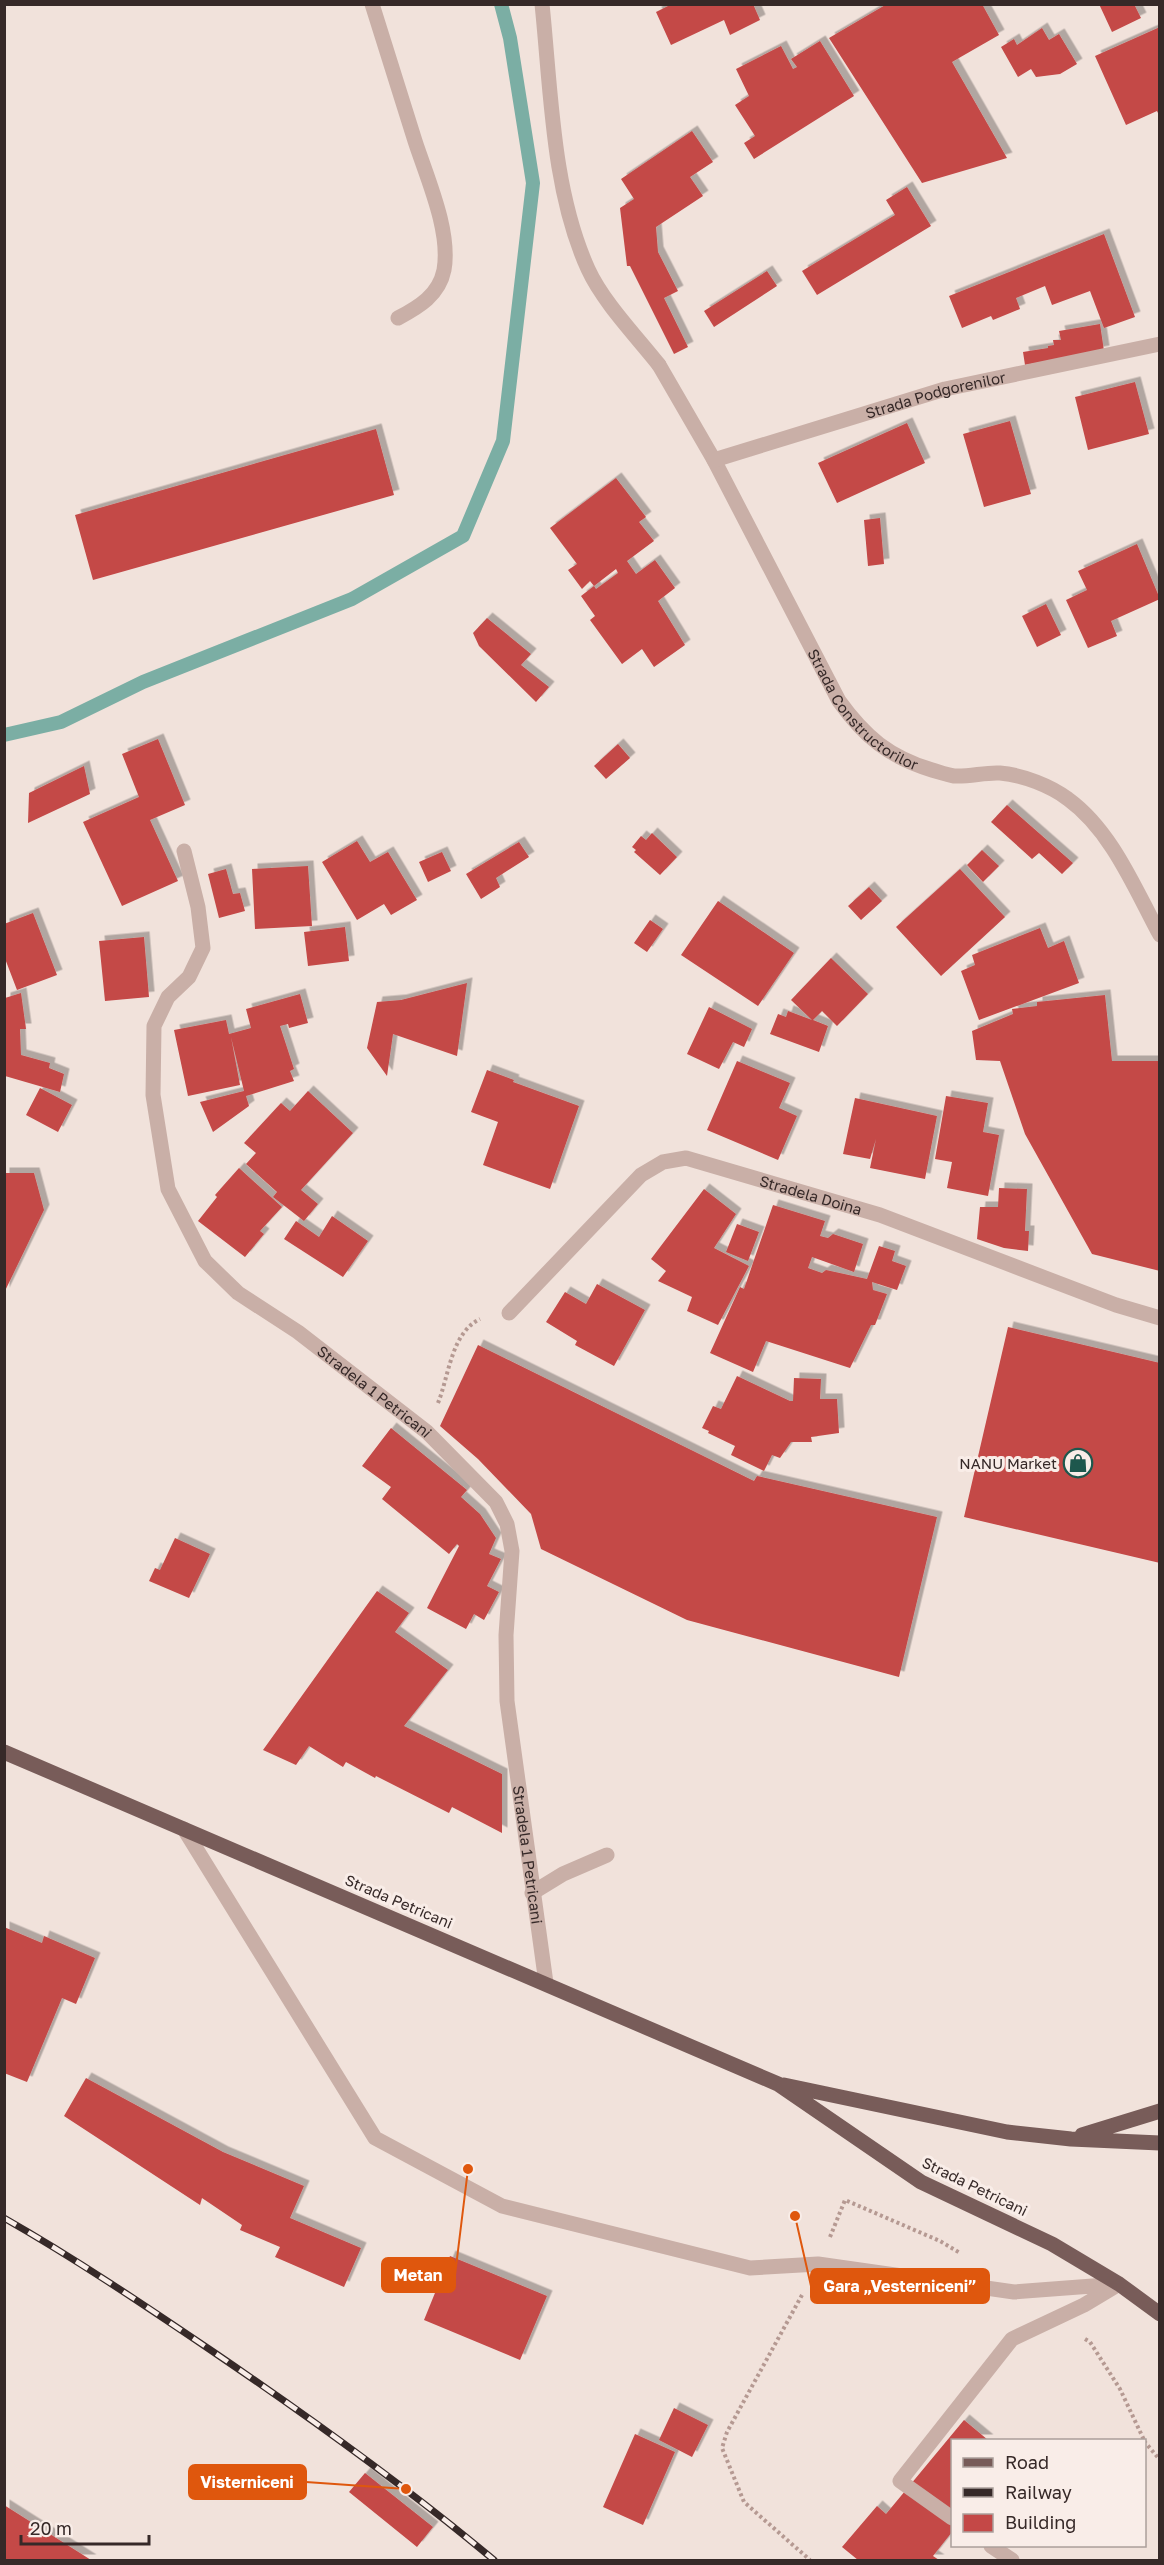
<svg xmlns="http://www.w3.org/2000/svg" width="1164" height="2565" viewBox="0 0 1164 2565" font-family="'Golos Text',sans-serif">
  <defs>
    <filter id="shadow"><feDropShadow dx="5.5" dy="-5.5" stdDeviation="0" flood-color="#0004"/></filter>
  </defs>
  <rect width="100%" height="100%" fill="#f1e2db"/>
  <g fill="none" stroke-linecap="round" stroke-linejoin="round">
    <path stroke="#7baea4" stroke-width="14" d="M 4,735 L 61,722 L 143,682 L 352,599 L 463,536 L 503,441 L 533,183 L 510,38 L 501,4"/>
  </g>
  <path fill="#c44847" filter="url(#shadow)" d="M 672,4 L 753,4 L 760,20 L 730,35 L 724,20 L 671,45 L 656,12 Z
    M 887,4 L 982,4 L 999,35 L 952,62 L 1007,158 L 922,183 L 829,38 Z
    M 1099,4 L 1134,4 L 1141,18 L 1112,32 Z
    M 1160,27 L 1160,117 L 1157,111 L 1126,125 L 1095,56 Z
    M 1042,28 L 1049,40 L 1059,34 L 1077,64 L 1060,74 L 1036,77 L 1031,69 L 1018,77 L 1001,47 L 1014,39 L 1017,45 Z
    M 820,41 L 854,96 L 754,159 L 744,143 L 755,136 L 735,105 L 749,96 L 736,69 L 781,46 L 793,69 L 797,67 L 791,59 Z
    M 692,131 L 713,162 L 690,177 L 703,196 L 656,227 L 658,252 L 678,291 L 664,298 L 688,347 L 674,354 L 630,266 L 627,266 L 620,208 L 634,199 L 621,179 Z
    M 907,187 L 931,226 L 817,295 L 802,271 L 895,215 L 886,200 Z
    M 1104,234 L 1135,317 L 1104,328 L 1090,291 L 1052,305 L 1045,286 L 1016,298 L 1020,309 L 993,320 L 991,316 L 962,328 L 949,296 Z
    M 767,271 L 777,286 L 714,327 L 704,311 Z
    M 1100,324 L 1104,351 L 1025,365 L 1023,352 L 1048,348 L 1048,346 L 1054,345 L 1053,340 L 1061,340 L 1059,331 Z
    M 1135,382 L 1149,434 L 1088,450 L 1075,397 Z
    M 1010,421 L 1031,494 L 984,507 L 963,434 Z
    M 907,423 L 925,463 L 837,503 L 818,463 Z
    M 376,429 L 394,495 L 93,580 L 75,515 Z
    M 616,478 L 646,517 L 639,522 L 654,541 L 627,561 L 636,574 L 655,560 L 675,588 L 658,601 L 685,645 L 654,667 L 642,649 L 622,664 L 590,620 L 595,616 L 581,596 L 594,586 L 596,589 L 618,573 L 616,569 L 594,586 L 590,581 L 582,589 L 568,570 L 577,564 L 550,528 Z
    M 880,518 L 884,564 L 868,566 L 864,520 Z
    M 1137,544 L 1160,599 L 1111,621 L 1117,636 L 1088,648 L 1066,600 L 1087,590 L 1078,571 Z
    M 1046,604 L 1061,635 L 1037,647 L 1022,616 Z
    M 487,618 L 531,654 L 521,665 L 549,687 L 536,702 L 479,646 L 473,633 Z
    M 158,739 L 185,805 L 150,820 L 178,881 L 122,906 L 83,822 L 139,797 L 122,754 Z
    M 618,744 L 630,758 L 606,779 L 594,766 Z
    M 84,766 L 90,794 L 28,823 L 29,793 Z
    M 1007,805 L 1073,863 L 1062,874 L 1039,853 L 1032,859 L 991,822 Z
    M 652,833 L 677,857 L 660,875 L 634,852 L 636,850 L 632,847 L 641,836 L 646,840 Z
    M 357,841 L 370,862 L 388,852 L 417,900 L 391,915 L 384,904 L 357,920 L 322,862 Z
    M 519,842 L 529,857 L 496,878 L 500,887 L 481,899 L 466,874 Z
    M 982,850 L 999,866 L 983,882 L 967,865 Z
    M 442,852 L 451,871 L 428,882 L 419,862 Z
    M 308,866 L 312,926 L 255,929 L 252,869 Z
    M 226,869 L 233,894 L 240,893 L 245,911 L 219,918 L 208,874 Z
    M 960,869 L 1005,917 L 941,976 L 896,927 Z
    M 869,887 L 882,901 L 861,920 L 848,906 Z
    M 718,901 L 794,953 L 758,1006 L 681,955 Z
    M 33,913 L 57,975 L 17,990 L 4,956 L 4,924 Z
    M 650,920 L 663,929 L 647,952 L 634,943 Z
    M 345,927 L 349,961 L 308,966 L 304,932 Z
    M 1040,928 L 1048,948 L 1064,941 L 1079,983 L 979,1020 L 961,971 L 975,965 L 972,955 Z
    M 144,937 L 149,997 L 105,1001 L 99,941 Z
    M 831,958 L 868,994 L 837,1026 L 822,1011 L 813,1020 L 828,1026 L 819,1052 L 770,1034 L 778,1014 L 786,1017 L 788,1011 L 812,1020 L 791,1000 Z
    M 467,983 L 457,1056 L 393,1034 L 387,1076 L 367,1048 L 377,1002 L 401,1000 Z
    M 21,993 L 26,1029 L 20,1029 L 21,1055 L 50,1063 L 49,1068 L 64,1074 L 60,1092 L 5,1076 L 5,998 Z
    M 300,994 L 308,1023 L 289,1028 L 288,1024 L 280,1026 L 294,1069 L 290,1071 L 294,1081 L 246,1096 L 249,1106 L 213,1132 L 200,1102 L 244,1091 L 231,1037 L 240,1085 L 188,1096 L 174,1030 L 226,1020 L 229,1034 L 251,1028 L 246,1009 Z
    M 1105,995 L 1112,1061 L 1160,1061 L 1160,1271 L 1092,1254 L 1025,1134 L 1000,1061 L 976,1060 L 972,1031 L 1013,1014 L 1012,1009 L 1037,1006 L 1037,1002 Z
    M 709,1007 L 752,1029 L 744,1047 L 733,1042 L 719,1069 L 687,1054 Z
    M 737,1061 L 790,1083 L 779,1108 L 797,1116 L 778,1160 L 707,1130 Z
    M 487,1070 L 514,1080 L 513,1082 L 579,1106 L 550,1189 L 483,1165 L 498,1122 L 471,1112 Z
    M 40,1088 L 72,1105 L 58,1132 L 26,1115 Z
    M 308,1091 L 353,1133 L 301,1190 L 318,1204 L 304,1221 L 273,1197 L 277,1192 L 246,1164 L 256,1153 L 244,1143 L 281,1103 L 290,1111 Z
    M 946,1096 L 988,1103 L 983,1132 L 999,1135 L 988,1196 L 947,1188 L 952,1162 L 935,1159 Z
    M 855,1098 L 937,1116 L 925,1179 L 870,1168 L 876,1139 L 870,1159 L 843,1154 Z
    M 239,1168 L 282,1207 L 260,1231 L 264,1234 L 245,1257 L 198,1221 L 217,1197 L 215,1195 Z
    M 4,1173 L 34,1173 L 44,1210 L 4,1293 Z
    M 999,1188 L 1027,1189 L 1025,1231 L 1029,1231 L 1028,1251 L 1004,1248 L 977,1239 L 980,1207 L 998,1207 Z
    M 704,1189 L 736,1214 L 714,1248 L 749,1266 L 718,1325 L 687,1311 L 692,1297 L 658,1281 L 666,1271 L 651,1259 Z
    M 773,1205 L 825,1221 L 820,1236 L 828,1238 L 833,1234 L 863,1244 L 854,1272 L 812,1257 L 808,1268 L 822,1273 L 826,1270 L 867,1279 L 879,1246 L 895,1251 L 892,1261 L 906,1266 L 897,1290 L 872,1282 L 873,1290 L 887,1294 L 875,1325 L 871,1325 L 850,1368 L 766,1341 L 753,1372 L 710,1353 L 740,1287 L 744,1289 Z
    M 332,1216 L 368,1241 L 343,1277 L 284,1239 L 296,1221 L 319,1237 Z
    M 737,1224 L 759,1232 L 748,1261 L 726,1252 Z
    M 597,1284 L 645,1310 L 614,1366 L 575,1345 L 577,1341 L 546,1322 L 565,1292 L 586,1304 Z
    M 1008,1327 L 1160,1363 L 1160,1563 L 964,1517 Z
    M 478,1345 L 754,1481 L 757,1476 L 937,1517 L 899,1677 L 687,1620 L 541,1549 L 531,1514 L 478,1459 L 440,1426 Z
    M 737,1376 L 790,1401 L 793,1401 L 794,1378 L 821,1379 L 820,1399 L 837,1399 L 839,1433 L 811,1437 L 812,1442 L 791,1442 L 780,1458 L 772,1455 L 764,1471 L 731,1455 L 735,1446 L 708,1433 L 709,1431 L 702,1428 L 713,1406 L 721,1409 Z
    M 391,1428 L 467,1490 L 461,1497 L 480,1514 L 496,1538 L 489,1554 L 501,1559 L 487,1586 L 499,1592 L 484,1620 L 474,1614 L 466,1629 L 427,1608 L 459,1546 L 457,1544 L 449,1554 L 382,1499 L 391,1487 L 362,1466 Z
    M 175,1538 L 210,1554 L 189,1598 L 149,1581 L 155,1568 L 160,1570 Z
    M 377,1591 L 409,1613 L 395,1632 L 448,1670 L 404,1726 L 502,1774 L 502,1833 L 452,1807 L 449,1813 L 376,1776 L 375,1778 L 346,1762 L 343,1767 L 309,1746 L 296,1765 L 263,1750 Z
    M 4,1927 L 42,1943 L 44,1936 L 95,1958 L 76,2004 L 62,1998 L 27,2082 L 4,2073 Z
    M 86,2078 L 223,2152 L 304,2186 L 290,2218 L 361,2248 L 344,2287 L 275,2257 L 280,2247 L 240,2230 L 242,2225 L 202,2198 L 200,2205 L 64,2116 Z
    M 450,2256 L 547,2296 L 520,2360 L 424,2320 Z
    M 674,2408 L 708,2425 L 692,2457 L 659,2440 Z
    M 964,2420 L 988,2440 L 952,2440 L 952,2532 L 933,2556 L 939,2560 L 858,2560 L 842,2547 L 877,2506 L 886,2514 Z
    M 635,2434 L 675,2452 L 643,2525 L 603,2507 Z
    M 365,2473 L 433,2527 L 417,2547 L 349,2492 Z
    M 4,2505 L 91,2560 L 4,2560 Z"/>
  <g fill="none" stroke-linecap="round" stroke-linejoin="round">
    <path stroke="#b59992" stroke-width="4" stroke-dasharray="3 3" stroke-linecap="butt" d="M 438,1403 C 449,1376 451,1333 480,1319
      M 830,2237 L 845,2200 L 940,2241 L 960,2253
      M 802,2295 L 727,2432 L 722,2448 L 744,2502 L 810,2560
      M 1085,2339 L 1090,2342 L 1120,2389 L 1144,2440
      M 1144,2441 L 1160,2460"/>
    <path stroke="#c9afa7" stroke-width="15" d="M 372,4 C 386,50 401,95 415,141 C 427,178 451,231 444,270 C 439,295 419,307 398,318
      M 542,4 C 551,90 552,190 588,269 C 603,302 637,337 659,365
      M 184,1829 L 375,2138 L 502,2206 L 750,2268 L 818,2264 L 1014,2292 L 1119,2284
      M 532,1893 L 563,1874 L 607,1855
      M 952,2518 L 900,2481 L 1012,2339 L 1084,2305 L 1114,2287
      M 991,2546 L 1012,2560"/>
    <g stroke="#c9afa7" stroke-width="15">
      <path id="s1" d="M 659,365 L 714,460 L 839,701 C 865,737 889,757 932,770 C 939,772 947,775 954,776 C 970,777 985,772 1000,773 C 1023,775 1051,786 1068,799 C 1112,831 1135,889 1160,935"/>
      <path id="s2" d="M 714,460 L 945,389 L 1160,344"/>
      <path id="s3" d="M 184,851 L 198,907 L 203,948 L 189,977 L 168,997 L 154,1026 L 153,1095 L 168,1189 L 205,1261 L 238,1293 L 298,1332 L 427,1432 L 496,1502 L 507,1524 L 512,1551 L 506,1635 L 507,1701 L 546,1983"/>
      <path id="s4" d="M 509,1313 L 641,1175 L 663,1162 L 686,1158 L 880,1215 L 1116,1305 L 1160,1318"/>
    </g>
    <path stroke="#785c59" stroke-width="15" d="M 4,1752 L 778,2084 L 921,2182 L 1052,2244 L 1119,2284 L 1160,2314
      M 784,2085 L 1007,2132 L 1071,2139 L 1160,2143
      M 1082,2135 L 1160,2111"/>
    <g stroke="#362928" stroke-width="7">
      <path id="rail" d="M 4,2218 C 76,2259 144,2305 212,2351 C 309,2417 404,2485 494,2560"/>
    </g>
    <use href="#rail" stroke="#f9ede8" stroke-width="4.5" stroke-dasharray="14" stroke-linecap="butt"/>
  </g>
  <defs>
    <g id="shop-ring" transform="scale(1.5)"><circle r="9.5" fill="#f9ede8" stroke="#1e574d" stroke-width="1.5"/><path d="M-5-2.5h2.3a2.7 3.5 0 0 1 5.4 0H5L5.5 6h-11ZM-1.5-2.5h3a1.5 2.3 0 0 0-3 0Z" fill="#1e574d"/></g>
  </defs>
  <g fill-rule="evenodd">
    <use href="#shop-ring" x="1078" y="1463"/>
  </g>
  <g text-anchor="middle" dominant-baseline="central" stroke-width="6" stroke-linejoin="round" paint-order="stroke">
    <g font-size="15" fill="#362928" stroke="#f9ede8">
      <text stroke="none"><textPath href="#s2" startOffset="231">Strada Podgorenilor</textPath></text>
      <text stroke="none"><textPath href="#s1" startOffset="404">Strada Constructorilor</textPath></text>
      <text stroke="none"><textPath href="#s4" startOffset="370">Stradela Doina</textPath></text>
      <text stroke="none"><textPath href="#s3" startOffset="652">Stradela 1 Petricani</textPath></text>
      <text stroke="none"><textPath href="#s3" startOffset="1174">Stradela 1 Petricani</textPath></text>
      <text transform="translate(399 1901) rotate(23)">Strada Petricani</text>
      <text transform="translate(975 2186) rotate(26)">Strada Petricani</text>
    </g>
    <g font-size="15" fill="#362928" stroke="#f9ede8" text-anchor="end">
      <text x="1057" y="1463">NANU Market</text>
    </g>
  </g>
  <path fill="none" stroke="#df570d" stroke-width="2" d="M468 2169L455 2275M795 2216L811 2286M406 2489L306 2482"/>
  <g fill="#df570d" stroke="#f9ede8" stroke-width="2">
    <circle cx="468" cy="2169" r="6"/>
    <circle cx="795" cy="2216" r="6"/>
    <circle cx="406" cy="2489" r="6"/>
  </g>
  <g fill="#df570d" stroke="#df570d" stroke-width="2">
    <rect x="382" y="2258" width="73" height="34" rx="6"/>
    <rect x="811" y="2269" width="178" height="34" rx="6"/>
    <rect x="189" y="2465" width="117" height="34" rx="6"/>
  </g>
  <g font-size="16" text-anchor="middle" font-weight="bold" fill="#fff">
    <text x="418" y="2281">Metan</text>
    <text x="900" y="2292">Gara „Vesterniceni”</text>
    <text x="247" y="2488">Visterniceni</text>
  </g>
  <rect width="1164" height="2565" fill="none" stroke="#362928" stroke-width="12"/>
  <rect x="951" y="2439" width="195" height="108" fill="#f9ede8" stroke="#ab9f9b" stroke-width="1.5"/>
  <rect x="963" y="2458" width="30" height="9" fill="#785c59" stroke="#ab9f9b" stroke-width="1.5"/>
  <text x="1005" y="2469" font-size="18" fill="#362928">Road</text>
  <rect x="963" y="2488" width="30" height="9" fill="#362928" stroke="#ab9f9b" stroke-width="1.5"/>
  <text x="1005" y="2499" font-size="18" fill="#362928">Railway</text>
  <rect x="963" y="2514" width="30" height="18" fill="#c44847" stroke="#ab9f9b" stroke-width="1.5"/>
  <text x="1005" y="2529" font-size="18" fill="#362928">Building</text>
  <path d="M21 2535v9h128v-9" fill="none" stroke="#362928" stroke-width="3"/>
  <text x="30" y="2535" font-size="18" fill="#362928" stroke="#f9ede8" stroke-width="4.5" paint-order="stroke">20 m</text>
</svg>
